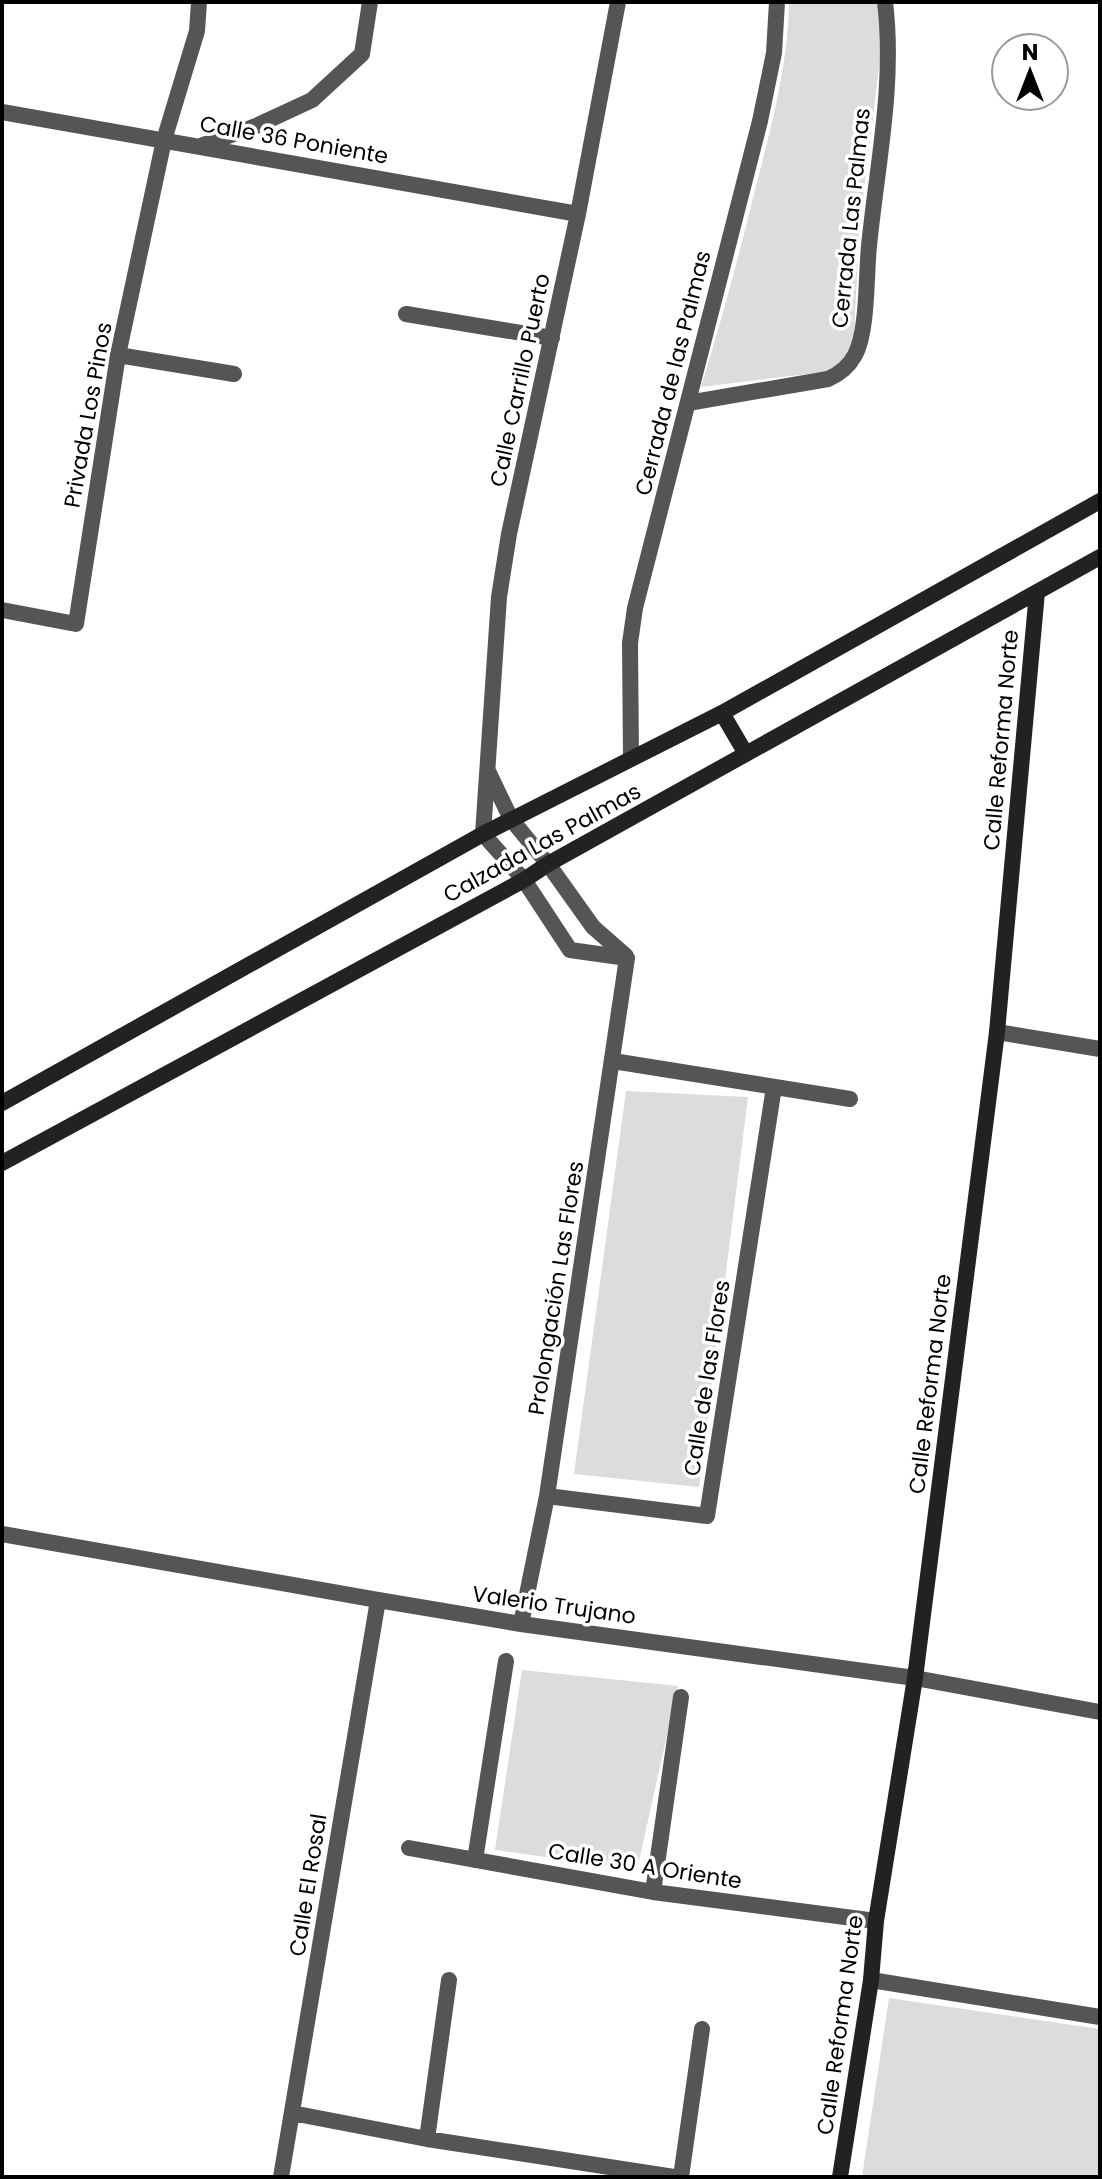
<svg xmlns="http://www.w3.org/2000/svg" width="1102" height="2179" viewBox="0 0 1102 2179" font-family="Poppins,sans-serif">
  <rect width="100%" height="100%" fill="#fff"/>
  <path fill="#dcdcdc" d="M 789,2 L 879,2 L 883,35 L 859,231 L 854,337 L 850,352 L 831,371 L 701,387 C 721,322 739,256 755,190 C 771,128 788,66 789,2 Z
    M 626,1091 L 748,1097 L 699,1487 L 574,1474 Z
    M 522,1670 L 678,1686 L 637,1870 L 495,1850 Z
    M 889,1998 L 1100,2029 L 1100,2177 L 862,2177 Z"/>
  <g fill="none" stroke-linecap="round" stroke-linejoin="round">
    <path stroke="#555" stroke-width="16" d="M 618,2 L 578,214 L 509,534 L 499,597 L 483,834 L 524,880 L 570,950 L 627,958
      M 2,112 L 578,214
      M 203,145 L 256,126 L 312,100 L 362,54 L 370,2
      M 406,314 L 552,338
      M 118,355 L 234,374
      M 688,403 L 828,379 C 840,374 849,366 855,355 C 868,331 866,274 869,246 C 877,165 895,84 885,2
      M 2,610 L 76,624 L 118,355 L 164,140 L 197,31 L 199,2
      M 631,757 L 630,643 L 635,608 L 760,121 L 774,53 L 777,2
      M 488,771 L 511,819 L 548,864 L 593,927 L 626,956
      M 997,1032 L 1100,1049
      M 613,1061 L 850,1099
      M 547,1496 L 707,1516 L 774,1087
      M 2,1534 L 378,1600 L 521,1624 L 915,1678 L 1100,1712
      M 521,1624 L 547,1496 L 627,958
      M 409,1848 L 653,1892 L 876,1921
      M 475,1860 L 506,1661
      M 653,1892 L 681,1697
      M 871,1980 L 1100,2017
      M 292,2113 L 427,2139 L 674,2177
      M 427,2139 L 449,1980
      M 281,2177 L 378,1600
      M 681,2177 L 702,2029"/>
    <path stroke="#222" stroke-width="16" d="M 722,713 L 746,754
      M 2,1103 L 483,834 L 722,713 L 1100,501
      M 2,1163 L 524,880 L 548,864 L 1100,557
      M 840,2177 L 871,1980 L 876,1921 L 915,1678 L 997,1032 L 1037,592"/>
  </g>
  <g text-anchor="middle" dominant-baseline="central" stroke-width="7" stroke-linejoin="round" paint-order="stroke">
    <g font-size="22" fill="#000" stroke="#fff">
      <text transform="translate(294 140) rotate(10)">Calle 36 Poniente</text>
      <text transform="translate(851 218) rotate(-84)">Cerrada Las Palmas</text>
      <text transform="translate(673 373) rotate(-76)">Cerrada de las Palmas</text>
      <text transform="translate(520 380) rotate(-78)">Calle Carrillo Puerto</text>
      <text transform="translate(88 415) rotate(-80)">Privada Los Pinos</text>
      <text transform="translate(1001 740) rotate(-85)">Calle Reforma Norte</text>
      <text transform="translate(542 843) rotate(-29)">Calzada Las Palmas</text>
      <text transform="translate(556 1288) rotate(-81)">Prolongación Las Flores</text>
      <text transform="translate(707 1378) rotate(-81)">Calle de las Flores</text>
      <text transform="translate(930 1384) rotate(-83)">Calle Reforma Norte</text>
      <text transform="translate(554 1605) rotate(8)">Valerio Trujano</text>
      <text transform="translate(645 1866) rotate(9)">Calle 30 A Oriente</text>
      <text transform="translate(308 1885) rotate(-81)">Calle El Rosal</text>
      <text transform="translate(840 2025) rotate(-82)">Calle Reforma Norte</text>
    </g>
  </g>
  <rect width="1102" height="2179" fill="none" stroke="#000000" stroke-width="8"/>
  <g transform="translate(1030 72)"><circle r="38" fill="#ffffff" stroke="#999999" stroke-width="2"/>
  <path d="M0-6L14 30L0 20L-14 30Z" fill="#000000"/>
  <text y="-12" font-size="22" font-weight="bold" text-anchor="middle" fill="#000000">N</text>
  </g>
</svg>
